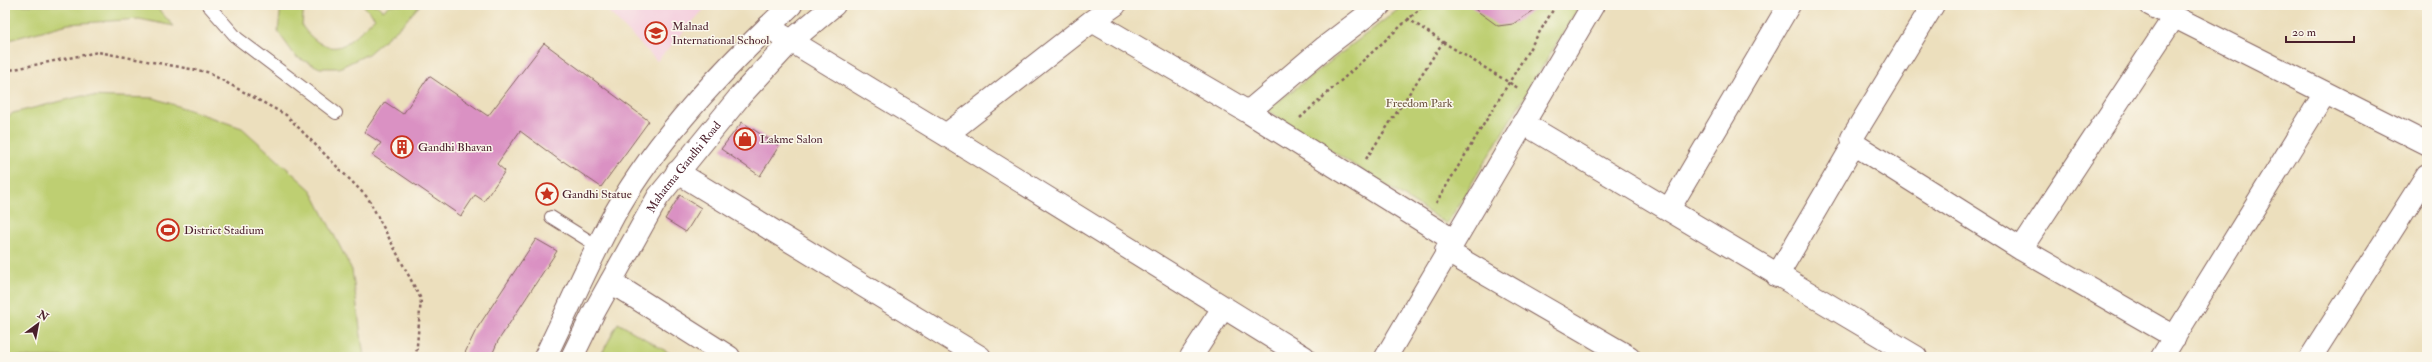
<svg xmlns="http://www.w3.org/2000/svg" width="2432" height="362" viewBox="0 0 2432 362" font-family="'IM FELL Double Pica',serif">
  <rect width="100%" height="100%" fill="#fbf7ec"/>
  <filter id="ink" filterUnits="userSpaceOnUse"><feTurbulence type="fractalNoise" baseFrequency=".025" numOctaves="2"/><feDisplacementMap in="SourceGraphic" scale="8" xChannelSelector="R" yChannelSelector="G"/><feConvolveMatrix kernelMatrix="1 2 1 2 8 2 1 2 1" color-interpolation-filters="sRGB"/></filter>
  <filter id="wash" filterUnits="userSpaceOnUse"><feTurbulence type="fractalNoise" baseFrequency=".012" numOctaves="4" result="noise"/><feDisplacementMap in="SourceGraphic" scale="16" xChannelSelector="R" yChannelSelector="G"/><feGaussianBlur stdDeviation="0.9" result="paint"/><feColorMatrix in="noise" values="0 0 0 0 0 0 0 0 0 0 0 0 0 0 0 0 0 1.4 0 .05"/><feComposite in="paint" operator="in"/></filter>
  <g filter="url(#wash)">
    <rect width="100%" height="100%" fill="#ecdfbd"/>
    <path fill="#f4cfde" d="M 602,5 L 708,5 L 657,61 Z"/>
    <path fill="#becf72" stroke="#84774e" d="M 5,5 L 154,5 L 174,26 L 139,19 L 68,24 L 5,41 Z
      M 281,5 L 304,5 L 302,26 C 310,37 325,52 341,46 C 350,43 367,25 375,18 L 363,5 L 377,5 L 383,11 L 390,5 L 420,5 L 403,24 L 368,54 L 339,68 L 320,68 L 296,57 L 278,32 Z
      M 1404,5 L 1580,5 L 1447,224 L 1267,110 Z
      M 82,96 L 154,98 L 242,128 L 311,190 L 352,270 L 364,357 L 5,357 L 5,119 L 13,113 Z
      M 618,323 L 676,357 L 600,357 Z"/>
    <g id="blocks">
      <path fill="#da91c3" d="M 1469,5 L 1542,5 L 1513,24 L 1498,26 Z
        M 544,43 L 649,121 L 601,187 L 563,161 L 562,162 L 520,131 L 497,164 L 505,171 L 484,201 L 475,195 L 461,216 L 372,155 L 381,143 L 364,132 L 385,102 L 403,114 L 429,76 L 488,116 Z
        M 742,122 L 779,146 L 760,176 L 721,149 Z
        M 680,195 L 701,208 L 686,232 L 665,219 Z
        M 536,239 L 557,251 L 498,341 L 491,357 L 463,357 L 476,330 Z"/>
    </g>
  </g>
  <g filter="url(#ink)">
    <use href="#blocks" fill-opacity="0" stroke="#83625e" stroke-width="1"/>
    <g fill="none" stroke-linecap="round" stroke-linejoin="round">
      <g stroke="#83625e" stroke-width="14">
        <path id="service" d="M 208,5 L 237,38 L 336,113
          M 551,217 L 599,247"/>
      </g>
      <g stroke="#83625e" stroke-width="24">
        <path id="minor" d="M 1115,5 L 1092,21 L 1248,112
          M 1380,5 L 1325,47 L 1248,112 L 1453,240
          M 1933,5 L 1852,138 L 1854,144 L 2021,249 L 2175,337
          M 2151,5 L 2427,144
          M 768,27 L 946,135 L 1304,357
          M 1523,123 L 1916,357
          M 946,135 L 1092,21
          M 677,172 L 980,357
          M 1669,209 L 1789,5
          M 2021,249 L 2174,17
          M 1446,251 L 1629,357
          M 1777,276 L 1854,144
          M 611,282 L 729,357
          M 1191,357 L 1223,308
          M 1386,357 L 1593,5
          M 2162,357 L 2325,93
          M 2311,357 L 2427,175"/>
      </g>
      <g stroke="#83625e" stroke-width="24">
        <g id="tertiary">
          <path d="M 545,357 C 568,310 589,261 614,215 C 657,138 727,65 791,5"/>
          <path id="s1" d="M 572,357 L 594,312 L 658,197 L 741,95 L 791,41 L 834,5"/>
        </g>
      </g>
      <path stroke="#83625e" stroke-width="2.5" stroke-dasharray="3 3" stroke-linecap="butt" d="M 1443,42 L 1518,88
        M 5,71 L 98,52 L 207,72 L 286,115 L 368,198 L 421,299 L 416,357
        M 1300,118 L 1424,5
        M 1366,159 L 1443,42 L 1407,18
        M 1436,203 L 1556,5"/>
      <use href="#service" stroke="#fff" stroke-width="12"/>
      <use href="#minor" stroke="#fff" stroke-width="22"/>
      <use href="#tertiary" stroke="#fff" stroke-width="22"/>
    </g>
  </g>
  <defs>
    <g id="school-ring" transform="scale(1.15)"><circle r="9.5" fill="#fbf7ec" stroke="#c8321e" stroke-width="1.5"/><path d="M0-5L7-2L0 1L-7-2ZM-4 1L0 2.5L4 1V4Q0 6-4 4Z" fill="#c8321e"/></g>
    <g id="shop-ring" transform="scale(1.15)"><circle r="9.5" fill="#fbf7ec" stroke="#c8321e" stroke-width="1.5"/><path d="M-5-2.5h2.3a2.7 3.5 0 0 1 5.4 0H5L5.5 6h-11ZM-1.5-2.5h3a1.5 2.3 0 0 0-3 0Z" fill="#c8321e"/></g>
    <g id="building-ring" transform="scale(1.15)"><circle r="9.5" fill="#fbf7ec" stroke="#c8321e" stroke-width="1.5"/><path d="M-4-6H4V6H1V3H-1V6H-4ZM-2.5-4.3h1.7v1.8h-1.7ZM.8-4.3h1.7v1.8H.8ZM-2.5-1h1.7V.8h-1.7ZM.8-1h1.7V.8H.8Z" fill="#c8321e"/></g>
    <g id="sight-ring" transform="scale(1.15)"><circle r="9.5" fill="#fbf7ec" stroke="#c8321e" stroke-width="1.5"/><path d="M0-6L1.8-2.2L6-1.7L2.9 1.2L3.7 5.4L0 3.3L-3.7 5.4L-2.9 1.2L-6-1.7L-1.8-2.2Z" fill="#c8321e"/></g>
    <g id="stadium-ring" transform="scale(1.15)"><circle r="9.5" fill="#fbf7ec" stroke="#c8321e" stroke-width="1.5"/><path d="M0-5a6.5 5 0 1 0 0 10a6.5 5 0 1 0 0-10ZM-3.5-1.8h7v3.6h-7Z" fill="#c8321e"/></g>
  </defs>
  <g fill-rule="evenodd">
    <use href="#school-ring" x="656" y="33"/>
    <use href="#shop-ring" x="745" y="139"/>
    <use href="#building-ring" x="402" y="147"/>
    <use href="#sight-ring" x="547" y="194"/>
    <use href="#stadium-ring" x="168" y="230"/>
  </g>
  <g text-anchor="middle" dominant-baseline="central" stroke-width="3" stroke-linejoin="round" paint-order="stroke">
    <g font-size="12" fill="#4a1f2b" stroke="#fbf7ec" text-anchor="start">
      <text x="672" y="26">Malnad<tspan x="672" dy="14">International School</tspan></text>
      <text x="760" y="139">Lakme Salon</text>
      <text x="418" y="147">Gandhi Bhavan</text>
      <text x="562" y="194">Gandhi Statue</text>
      <text x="184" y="230">District Stadium</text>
    </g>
    <g font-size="12" fill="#6d5440" stroke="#fbf7ec">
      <text x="1419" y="103">Freedom Park</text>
    </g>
    <g font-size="12" fill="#4a1f2b" stroke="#fbf7ec">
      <text stroke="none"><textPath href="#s1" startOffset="221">Mahatma Gandhi Road</textPath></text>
    </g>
  </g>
  <rect width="2432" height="362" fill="none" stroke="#fbf7ec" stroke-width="20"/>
  <g transform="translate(38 324) rotate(32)" stroke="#fbf7ec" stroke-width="3" paint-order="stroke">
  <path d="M0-3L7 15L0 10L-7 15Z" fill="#4a1f2b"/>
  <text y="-6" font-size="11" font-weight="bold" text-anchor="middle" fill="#4a1f2b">N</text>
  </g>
  <path d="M2286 36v6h68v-6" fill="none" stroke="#4a1f2b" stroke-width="2"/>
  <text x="2292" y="36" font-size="12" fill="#4a1f2b" stroke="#fbf7ec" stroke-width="3" paint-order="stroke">20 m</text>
</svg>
